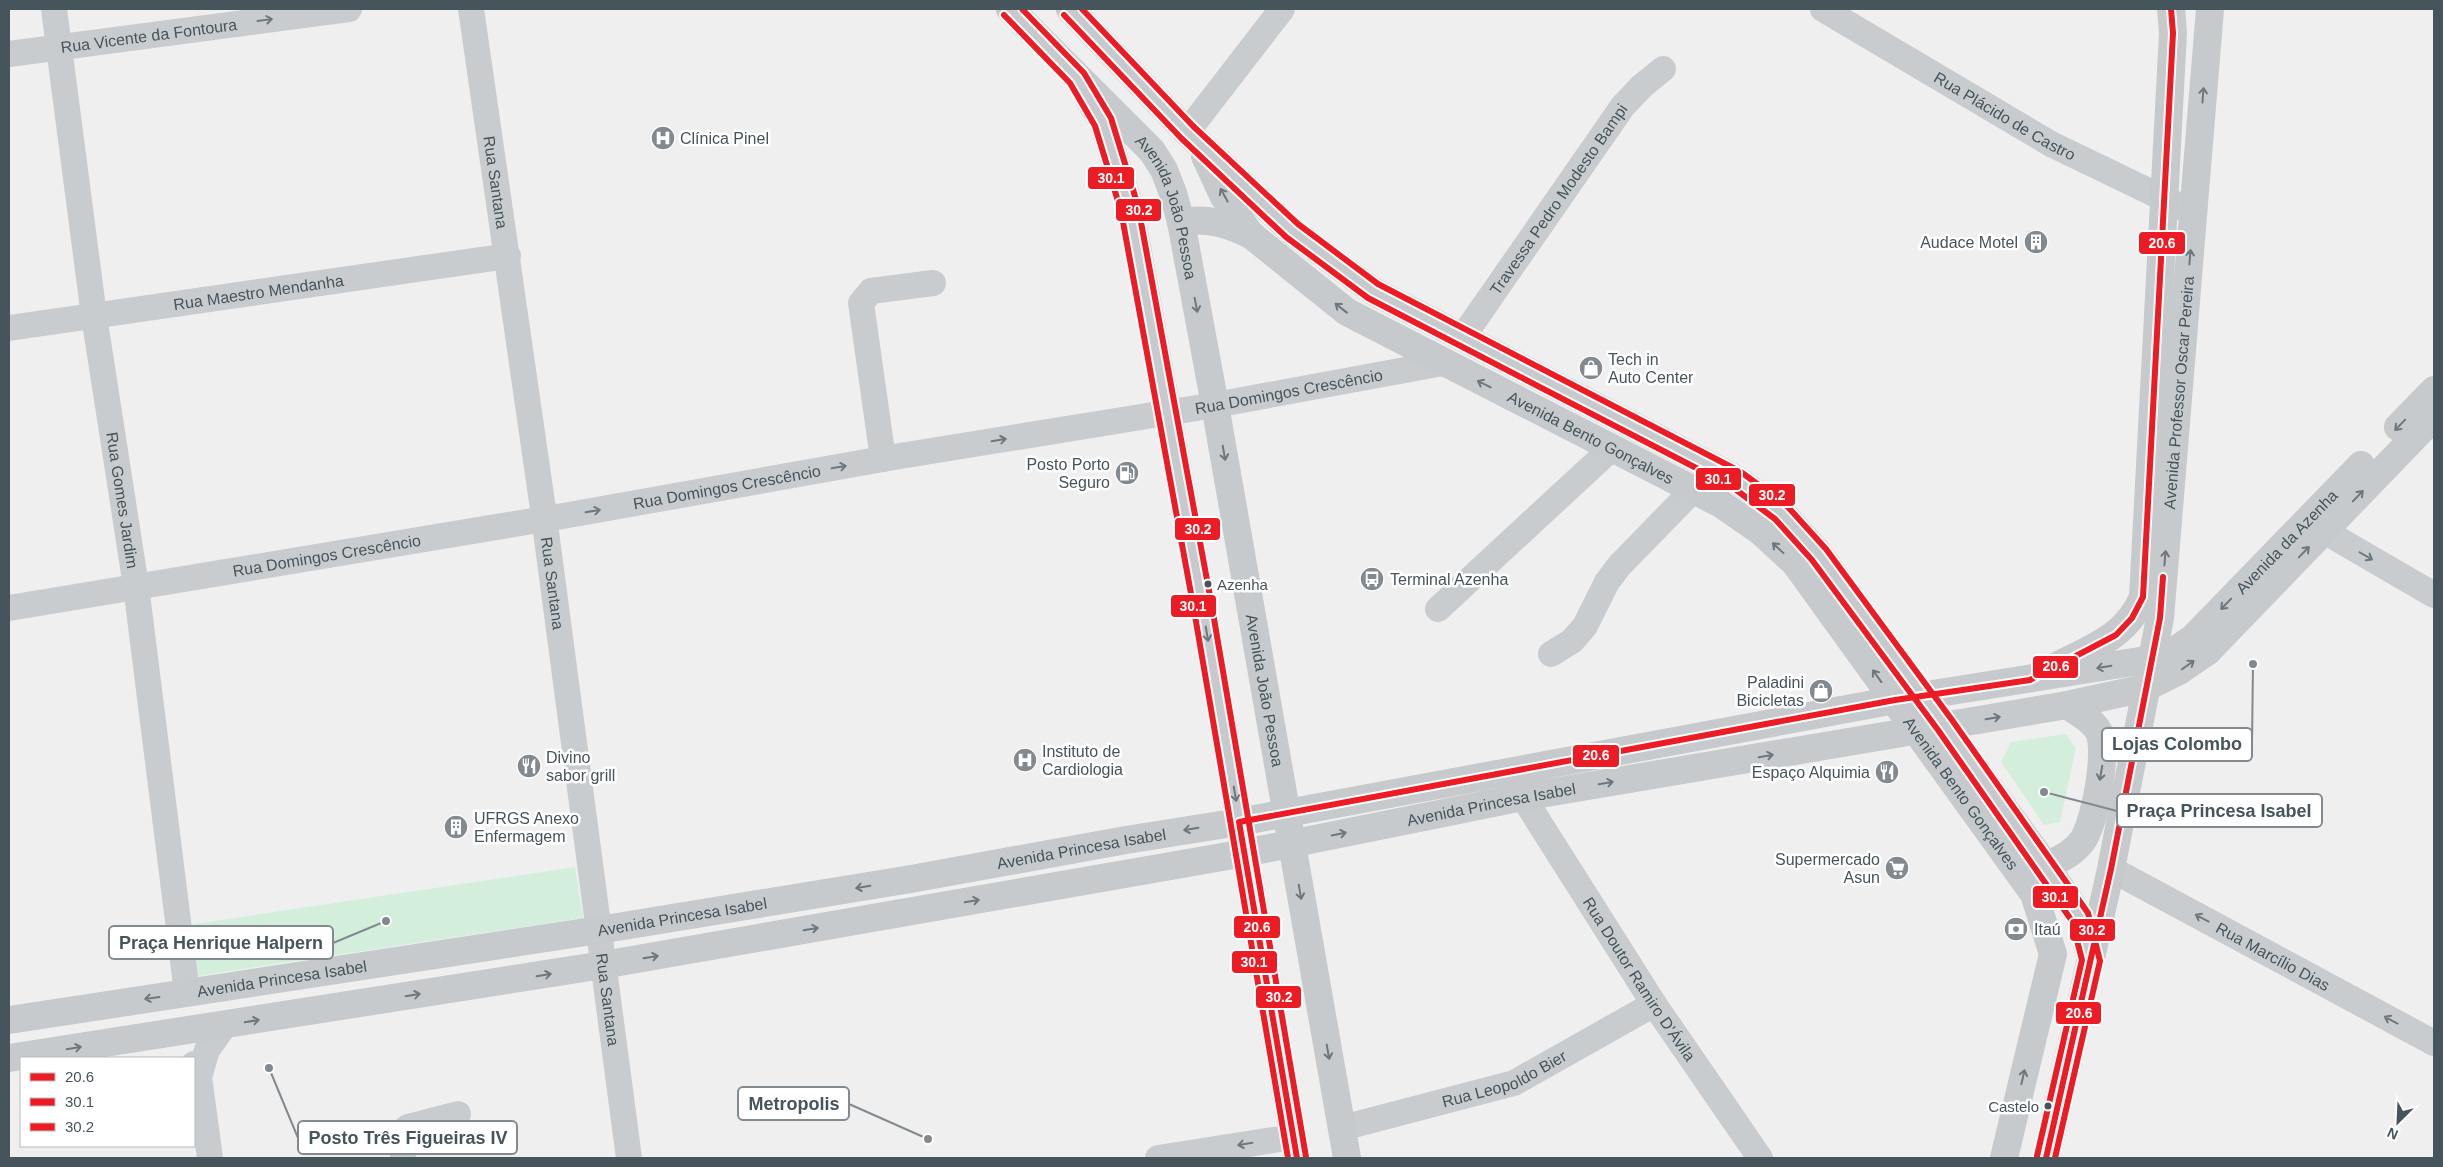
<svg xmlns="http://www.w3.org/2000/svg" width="2443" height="1167" viewBox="0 0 2443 1167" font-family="Arial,sans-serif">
  <rect width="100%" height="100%" fill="#f0efef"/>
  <path fill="#d3efdb" d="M 2066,734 L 2076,748 L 2060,822 L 2044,825 L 2001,762 L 2011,742 Z
    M 575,867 L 583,918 L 196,976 L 188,925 Z"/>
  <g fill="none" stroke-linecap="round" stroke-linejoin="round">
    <g stroke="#c9ccce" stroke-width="26">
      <path id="s1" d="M 54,9 L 94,316 L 136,586 L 187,993"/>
      <path id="s2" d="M 471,9 L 543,509 L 629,1158"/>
      <path id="s3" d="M 1823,9 L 2051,144 L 2194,213"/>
      <path id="s4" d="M 9,54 L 349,9"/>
      <path d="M 1187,132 L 1282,9"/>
      <path id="s5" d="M 9,328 L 508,256"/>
      <path id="s6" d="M 1462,338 L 1623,106 L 1642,86 L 1663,69"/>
      <path d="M 883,459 L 861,303 L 871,291 L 933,283"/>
      <path d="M 2324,531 L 2434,595"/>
      <path id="s7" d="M 9,608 L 563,516 L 894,457 L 1215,405 L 1443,363"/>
      <path d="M 1438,609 L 1612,448"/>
      <path d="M 1551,654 L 1572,641 L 1585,626 L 1607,582 L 1619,566 L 1693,490"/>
      <path id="s8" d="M 1523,797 L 1654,1004 L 1760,1158"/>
      <path id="s9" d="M 2111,869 L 2434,1043"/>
      <path d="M 194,1064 L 199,1077 L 210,1158"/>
      <path d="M 199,1077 L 207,1050 L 225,1025"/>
      <path id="s10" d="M 1342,1128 L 1514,1083 L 1654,1004"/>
      <path d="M 403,1158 L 402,1132 L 408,1127 L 458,1114"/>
      <path d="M 1158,1158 L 1293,1137"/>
    </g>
    <g stroke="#c6cacc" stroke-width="28">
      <path id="s11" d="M 1010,9 L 1152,151 L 1164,170 L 1173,193 L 1181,222 L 1215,405 L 1347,1158"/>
      <path d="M 1070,9 L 1187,132 L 1292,231 L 1373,291 L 1736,479 L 1781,512 L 1819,554 L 2046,866 L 2080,917 L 2091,960"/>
      <path d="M 1089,99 L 1103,122 L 1130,209 L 1203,608 L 1297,1158"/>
      <path id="s12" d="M 1205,156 L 1224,197 L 1251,235 L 1347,312 L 1721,504 L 1760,531 L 1795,563 L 2034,894 L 2053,954 L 2004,1158"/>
      <path d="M 1181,222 C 1207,217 1228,224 1251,235"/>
      <path d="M 2398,427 L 2434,390"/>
      <path d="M 2053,668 C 2090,648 2126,638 2143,597 L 2173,33 L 2171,9"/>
      <path d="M 2046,866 C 2060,859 2074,853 2083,840 C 2095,821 2108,753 2099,732 C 2093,720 2077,712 2067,705"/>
      <path id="s13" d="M 9,1020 L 599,930 L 911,879 L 1126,840 L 1239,822 L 1895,700 L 2152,659 L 2174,651 L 2193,638 L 2361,465"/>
      <path id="s14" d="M 9,1058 L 603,965 L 1245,853 L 1523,797 L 2067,705 L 2145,688 L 2179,671 L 2207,652 L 2434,417"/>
      <path id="s15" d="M 2046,1158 L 2111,869 L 2160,618 L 2210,9"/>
    </g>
    <g stroke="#fff" stroke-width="10">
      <path id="bus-1" d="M 1297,1158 L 1239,822 L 1895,700 L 2030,680 L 2116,635 L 2132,618 L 2143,597 L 2173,33 L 2171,9
        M 2046,1158 L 2111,869 L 2160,618 L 2163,577"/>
    </g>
    <g stroke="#fff" stroke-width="10">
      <path id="bus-2" d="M 1004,15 L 1070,83 L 1095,126 L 1121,211 L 1194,610 L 1288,1158
        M 1064,15 L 1181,138 L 1286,237 L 1368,298 L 1731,486 L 1775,519 L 1812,560 L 1938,730 L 2072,921 L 2082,960 L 2037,1156"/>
    </g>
    <g stroke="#fff" stroke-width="10">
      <path id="bus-3" d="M 1022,9 L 1084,73 L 1111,118 L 1138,206 L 1212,607 L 1306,1157
        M 1082,9 L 1193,126 L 1298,224 L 1378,284 L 1741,472 L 1787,506 L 1826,549 L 1952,720 L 2088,913 L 2100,961 L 2055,1158"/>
    </g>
    <use href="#bus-1" stroke="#ed1c24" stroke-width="6"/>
    <use href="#bus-2" stroke="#ed1c24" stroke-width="6"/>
    <use href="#bus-3" stroke="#ed1c24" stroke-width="6"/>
  </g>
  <defs><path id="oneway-shaft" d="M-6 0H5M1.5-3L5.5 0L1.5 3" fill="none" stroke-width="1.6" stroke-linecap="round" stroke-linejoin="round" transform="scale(1.25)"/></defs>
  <g stroke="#6d787e">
    <use href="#oneway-shaft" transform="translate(265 20) rotate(-8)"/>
    <use href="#oneway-shaft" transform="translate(999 440) rotate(-9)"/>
    <use href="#oneway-shaft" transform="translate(839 467) rotate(-10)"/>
    <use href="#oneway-shaft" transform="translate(593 511) rotate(-10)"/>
    <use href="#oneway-shaft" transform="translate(2366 556) rotate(30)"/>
    <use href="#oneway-shaft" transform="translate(2202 918) rotate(-152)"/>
    <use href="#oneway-shaft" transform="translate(2391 1020) rotate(-152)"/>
    <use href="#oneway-shaft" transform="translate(1245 1144) rotate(171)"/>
  </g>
  <g stroke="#6c777e">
    <use href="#oneway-shaft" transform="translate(2203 95) rotate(-86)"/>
    <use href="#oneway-shaft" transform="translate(1224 195) rotate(-119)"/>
    <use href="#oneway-shaft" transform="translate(2190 257) rotate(-85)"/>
    <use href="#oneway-shaft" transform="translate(1196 305) rotate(79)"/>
    <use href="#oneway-shaft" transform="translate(1341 308) rotate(-142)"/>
    <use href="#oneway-shaft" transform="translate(1484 384) rotate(-153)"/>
    <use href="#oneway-shaft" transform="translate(2400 425) rotate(134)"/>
    <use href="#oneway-shaft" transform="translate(1224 453) rotate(80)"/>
    <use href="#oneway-shaft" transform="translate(2358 496) rotate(-46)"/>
    <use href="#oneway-shaft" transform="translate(1778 548) rotate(-137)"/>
    <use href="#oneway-shaft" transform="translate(2304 552) rotate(-46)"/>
    <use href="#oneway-shaft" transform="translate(2165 558) rotate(-85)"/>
    <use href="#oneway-shaft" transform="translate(2226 604) rotate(134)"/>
    <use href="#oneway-shaft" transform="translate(1207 634) rotate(80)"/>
    <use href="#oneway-shaft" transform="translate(2188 665) rotate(-35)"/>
    <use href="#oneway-shaft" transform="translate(2104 667) rotate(170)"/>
    <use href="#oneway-shaft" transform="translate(1877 676) rotate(-126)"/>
    <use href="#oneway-shaft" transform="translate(1993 718) rotate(-10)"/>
    <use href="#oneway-shaft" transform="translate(1766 756) rotate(-10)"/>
    <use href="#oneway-shaft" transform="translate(2101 773) rotate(100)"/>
    <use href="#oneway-shaft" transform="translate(1606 783) rotate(-10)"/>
    <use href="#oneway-shaft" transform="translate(1235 794) rotate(80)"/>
    <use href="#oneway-shaft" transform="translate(1191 829) rotate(171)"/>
    <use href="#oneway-shaft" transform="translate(1339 834) rotate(-11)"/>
    <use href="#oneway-shaft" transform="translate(863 887) rotate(171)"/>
    <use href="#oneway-shaft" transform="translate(1300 892) rotate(80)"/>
    <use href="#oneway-shaft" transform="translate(972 901) rotate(-10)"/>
    <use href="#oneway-shaft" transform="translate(811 929) rotate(-10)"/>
    <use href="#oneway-shaft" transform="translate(651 957) rotate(-10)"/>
    <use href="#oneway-shaft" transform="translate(544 975) rotate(-9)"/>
    <use href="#oneway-shaft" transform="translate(413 995) rotate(-9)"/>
    <use href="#oneway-shaft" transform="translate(152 998) rotate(172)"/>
    <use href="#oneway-shaft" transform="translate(252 1021) rotate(-9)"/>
    <use href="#oneway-shaft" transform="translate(74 1048) rotate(-9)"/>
    <use href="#oneway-shaft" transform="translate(1328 1052) rotate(80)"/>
    <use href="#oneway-shaft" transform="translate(2023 1077) rotate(-77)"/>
  </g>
  <defs>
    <g id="hospital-disc" transform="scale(1.25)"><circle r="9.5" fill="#828a8f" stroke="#fff"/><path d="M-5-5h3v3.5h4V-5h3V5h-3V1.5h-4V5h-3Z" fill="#fff"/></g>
    <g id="building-disc" transform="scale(1.25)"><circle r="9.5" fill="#828a8f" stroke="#fff"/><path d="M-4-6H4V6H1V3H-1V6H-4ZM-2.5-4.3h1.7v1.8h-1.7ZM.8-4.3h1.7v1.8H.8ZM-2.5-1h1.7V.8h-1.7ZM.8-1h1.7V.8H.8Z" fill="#fff"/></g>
    <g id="shop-disc" transform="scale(1.25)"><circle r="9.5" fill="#828a8f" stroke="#fff"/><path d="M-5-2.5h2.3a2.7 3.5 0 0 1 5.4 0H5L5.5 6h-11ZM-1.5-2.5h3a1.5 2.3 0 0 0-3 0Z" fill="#fff"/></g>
    <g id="fuel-disc" transform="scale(1.25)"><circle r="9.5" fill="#828a8f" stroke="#fff"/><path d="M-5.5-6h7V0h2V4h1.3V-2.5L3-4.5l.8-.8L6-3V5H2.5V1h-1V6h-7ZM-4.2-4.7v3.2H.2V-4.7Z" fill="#fff"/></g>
    <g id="bus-disc" transform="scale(1.25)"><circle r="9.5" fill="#828a8f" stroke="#fff"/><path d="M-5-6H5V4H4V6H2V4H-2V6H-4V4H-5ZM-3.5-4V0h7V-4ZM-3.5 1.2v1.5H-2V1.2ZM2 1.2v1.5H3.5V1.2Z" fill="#fff"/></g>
    <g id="restaurant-disc" transform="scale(1.25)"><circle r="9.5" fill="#828a8f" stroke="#fff"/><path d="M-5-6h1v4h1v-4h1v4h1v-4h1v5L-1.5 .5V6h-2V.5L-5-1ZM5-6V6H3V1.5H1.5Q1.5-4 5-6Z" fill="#fff"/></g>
    <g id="supermarket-disc" transform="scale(1.25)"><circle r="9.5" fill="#828a8f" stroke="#fff"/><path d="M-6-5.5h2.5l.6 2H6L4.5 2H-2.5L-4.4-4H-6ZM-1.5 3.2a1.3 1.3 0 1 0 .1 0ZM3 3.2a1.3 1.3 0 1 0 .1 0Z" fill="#fff"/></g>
    <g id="bank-disc" transform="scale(1.25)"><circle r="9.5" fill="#828a8f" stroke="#fff"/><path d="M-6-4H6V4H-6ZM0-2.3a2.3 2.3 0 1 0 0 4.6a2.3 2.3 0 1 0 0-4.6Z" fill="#fff"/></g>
  </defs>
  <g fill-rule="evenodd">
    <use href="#hospital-disc" x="663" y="138"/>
    <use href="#building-disc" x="2036" y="242"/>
    <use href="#shop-disc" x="1591" y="368"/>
    <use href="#fuel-disc" x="1127" y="473"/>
    <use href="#bus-disc" x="1372" y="579"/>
    <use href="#shop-disc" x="1821" y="691"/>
    <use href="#hospital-disc" x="1025" y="760"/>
    <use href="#restaurant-disc" x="529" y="766"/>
    <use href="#restaurant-disc" x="1887" y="772"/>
    <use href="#building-disc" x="456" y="827"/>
    <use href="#supermarket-disc" x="1897" y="868"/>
    <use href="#bank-disc" x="2016" y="929"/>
  </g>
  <g fill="#46545c" stroke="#fff" stroke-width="2">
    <circle cx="1208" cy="584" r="4.5"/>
    <circle cx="2048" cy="1106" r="4.5"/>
  </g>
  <g text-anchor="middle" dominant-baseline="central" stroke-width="5" stroke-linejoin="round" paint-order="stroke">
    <g font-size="15" fill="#46545c" stroke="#fff" text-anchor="start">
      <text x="1217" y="584">Azenha</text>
      <text x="2039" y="1106" text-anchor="end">Castelo</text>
    </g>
    <g font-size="16" fill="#46545c" stroke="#fff">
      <text stroke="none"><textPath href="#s4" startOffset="141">Rua Vicente da Fontoura</textPath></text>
      <text stroke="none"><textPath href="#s3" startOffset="211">Rua Plácido de Castro</textPath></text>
      <text stroke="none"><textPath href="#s2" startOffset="175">Rua Santana</textPath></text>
      <text stroke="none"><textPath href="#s6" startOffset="169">Travessa Pedro Modesto Bampi</textPath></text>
      <text stroke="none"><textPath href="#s11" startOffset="259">Avenida João Pessoa</textPath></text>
      <text stroke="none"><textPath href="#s5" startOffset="252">Rua Maestro Mendanha</textPath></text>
      <text stroke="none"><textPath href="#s7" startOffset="1298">Rua Domingos Crescêncio</textPath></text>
      <text stroke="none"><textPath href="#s15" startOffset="778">Avenida Professor Oscar Pereira</textPath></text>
      <text stroke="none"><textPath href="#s12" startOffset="489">Avenida Bento Gonçalves</textPath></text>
      <text stroke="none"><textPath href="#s7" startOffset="728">Rua Domingos Crescêncio</textPath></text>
      <text stroke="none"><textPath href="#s1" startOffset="496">Rua Gomes Jardim</textPath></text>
      <text stroke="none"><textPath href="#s13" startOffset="2354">Avenida da Azenha</textPath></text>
      <text stroke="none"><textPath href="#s7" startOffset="322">Rua Domingos Crescêncio</textPath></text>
      <text stroke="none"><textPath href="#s2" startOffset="580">Rua Santana</textPath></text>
      <text stroke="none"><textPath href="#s11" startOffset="754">Avenida João Pessoa</textPath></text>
      <text stroke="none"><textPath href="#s12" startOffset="1014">Avenida Bento Gonçalves</textPath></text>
      <text stroke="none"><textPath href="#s14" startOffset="1504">Avenida Princesa Isabel</textPath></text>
      <text stroke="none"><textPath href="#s13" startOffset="1086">Avenida Princesa Isabel</textPath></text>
      <text stroke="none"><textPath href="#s13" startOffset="681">Avenida Princesa Isabel</textPath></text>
      <text stroke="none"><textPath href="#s9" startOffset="184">Rua Marcílio Dias</textPath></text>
      <text stroke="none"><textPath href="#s13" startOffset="276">Avenida Princesa Isabel</textPath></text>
      <text stroke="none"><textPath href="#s8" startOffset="216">Rua Doutor Ramiro D'Ávila</textPath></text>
      <text stroke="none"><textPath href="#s2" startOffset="1000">Rua Santana</textPath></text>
      <text stroke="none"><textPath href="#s10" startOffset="170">Rua Leopoldo Bier</textPath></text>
    </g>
    <g font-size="16" fill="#46545c" stroke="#fff" text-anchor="start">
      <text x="680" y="138">Clínica Pinel</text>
      <text x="2018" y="242" text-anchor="end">Audace Motel</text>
      <text x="1608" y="359">Tech in<tspan x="1608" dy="18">Auto Center</tspan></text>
      <text x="1110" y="464" text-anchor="end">Posto Porto<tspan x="1110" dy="18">Seguro</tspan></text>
      <text x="1390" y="579">Terminal Azenha</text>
      <text x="1804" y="682" text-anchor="end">Paladini<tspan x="1804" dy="18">Bicicletas</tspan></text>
      <text x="1042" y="751">Instituto de<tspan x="1042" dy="18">Cardiologia</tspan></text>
      <text x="546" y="757">Divino<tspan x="546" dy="18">sabor grill</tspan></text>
      <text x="1870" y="772" text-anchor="end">Espaço Alquimia</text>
      <text x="474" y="818">UFRGS Anexo<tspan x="474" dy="18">Enfermagem</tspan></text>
      <text x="1880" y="859" text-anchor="end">Supermercado<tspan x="1880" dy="18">Asun</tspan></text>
      <text x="2034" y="929">Itaú</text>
    </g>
  </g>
  <path fill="none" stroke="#828a8f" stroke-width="2" d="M2253 664L2252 744M2044 792L2117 811M386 921L333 943M928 1139L849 1104M269 1068L298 1138"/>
  <g fill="#828a8f" stroke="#fff" stroke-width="2">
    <circle cx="2253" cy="664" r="5"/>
    <circle cx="2044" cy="792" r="5"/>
    <circle cx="386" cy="921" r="5"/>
    <circle cx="928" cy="1139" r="5"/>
    <circle cx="269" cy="1068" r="5"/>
  </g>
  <g fill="#fff" stroke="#828a8f" stroke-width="2">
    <rect x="2102" y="728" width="150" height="33" rx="5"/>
    <rect x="2117" y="794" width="205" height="33" rx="5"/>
    <rect x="109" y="926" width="224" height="33" rx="5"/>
    <rect x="738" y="1087" width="111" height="33" rx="5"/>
    <rect x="298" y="1121" width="219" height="33" rx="5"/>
  </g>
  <g font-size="18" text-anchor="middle" font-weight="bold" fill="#46545c">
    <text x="2177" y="750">Lojas Colombo</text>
    <text x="2219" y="817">Praça Princesa Isabel</text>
    <text x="221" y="949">Praça Henrique Halpern</text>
    <text x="794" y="1110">Metropolis</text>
    <text x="408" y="1144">Posto Três Figueiras IV</text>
  </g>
  <g stroke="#fff" stroke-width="2">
    <rect x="1087" y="166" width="48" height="24" rx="5" fill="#ed1c24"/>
    <rect x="1115" y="198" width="47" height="24" rx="5" fill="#ed1c24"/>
    <rect x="2138" y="231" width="48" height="24" rx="5" fill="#ed1c24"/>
    <rect x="1695" y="467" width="47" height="24" rx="5" fill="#ed1c24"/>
    <rect x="1748" y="483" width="48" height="24" rx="5" fill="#ed1c24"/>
    <rect x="1174" y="517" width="47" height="24" rx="5" fill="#ed1c24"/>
    <rect x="1170" y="594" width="47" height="24" rx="5" fill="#ed1c24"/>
    <rect x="2032" y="655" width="47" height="24" rx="5" fill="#ed1c24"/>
    <rect x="1572" y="744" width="48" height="24" rx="5" fill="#ed1c24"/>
    <rect x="2032" y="885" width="47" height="24" rx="5" fill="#ed1c24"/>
    <rect x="1233" y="915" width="48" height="24" rx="5" fill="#ed1c24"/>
    <rect x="2069" y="918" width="47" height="24" rx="5" fill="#ed1c24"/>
    <rect x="1231" y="950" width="47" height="24" rx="5" fill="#ed1c24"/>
    <rect x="1255" y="985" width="47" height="24" rx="5" fill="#ed1c24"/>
    <rect x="2055" y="1001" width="47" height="24" rx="5" fill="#ed1c24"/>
  </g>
  <g font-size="14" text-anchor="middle" font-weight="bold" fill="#fff">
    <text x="1111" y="183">30.1</text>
    <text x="1139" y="215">30.2</text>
    <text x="2162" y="248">20.6</text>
    <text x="1718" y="484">30.1</text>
    <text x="1772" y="500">30.2</text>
    <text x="1198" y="534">30.2</text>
    <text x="1193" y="611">30.1</text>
    <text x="2056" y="671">20.6</text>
    <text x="1596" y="760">20.6</text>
    <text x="2055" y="902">30.1</text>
    <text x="1257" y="932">20.6</text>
    <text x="2092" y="935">30.2</text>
    <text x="1254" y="967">30.1</text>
    <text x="1279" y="1002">30.2</text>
    <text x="2079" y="1018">20.6</text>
  </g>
  <rect width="2443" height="1167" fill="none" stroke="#46545c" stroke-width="20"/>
  <rect x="20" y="1057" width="175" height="90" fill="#ffffff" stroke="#b5bbbe"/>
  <rect x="30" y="1073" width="25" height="8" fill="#ed1c24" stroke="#b5bbbe"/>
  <text x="65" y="1082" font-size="15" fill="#46545c">20.6</text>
  <rect x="30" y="1098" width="25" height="8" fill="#ed1c24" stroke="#b5bbbe"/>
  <text x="65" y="1107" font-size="15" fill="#46545c">30.1</text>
  <rect x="30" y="1123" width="25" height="8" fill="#ed1c24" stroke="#b5bbbe"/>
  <text x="65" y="1132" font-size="15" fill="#46545c">30.2</text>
  <g transform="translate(2398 1122) rotate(204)" stroke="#ffffff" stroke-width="4" paint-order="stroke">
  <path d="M0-4L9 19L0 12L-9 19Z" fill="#46545c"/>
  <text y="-8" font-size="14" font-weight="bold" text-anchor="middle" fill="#46545c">N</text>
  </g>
</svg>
